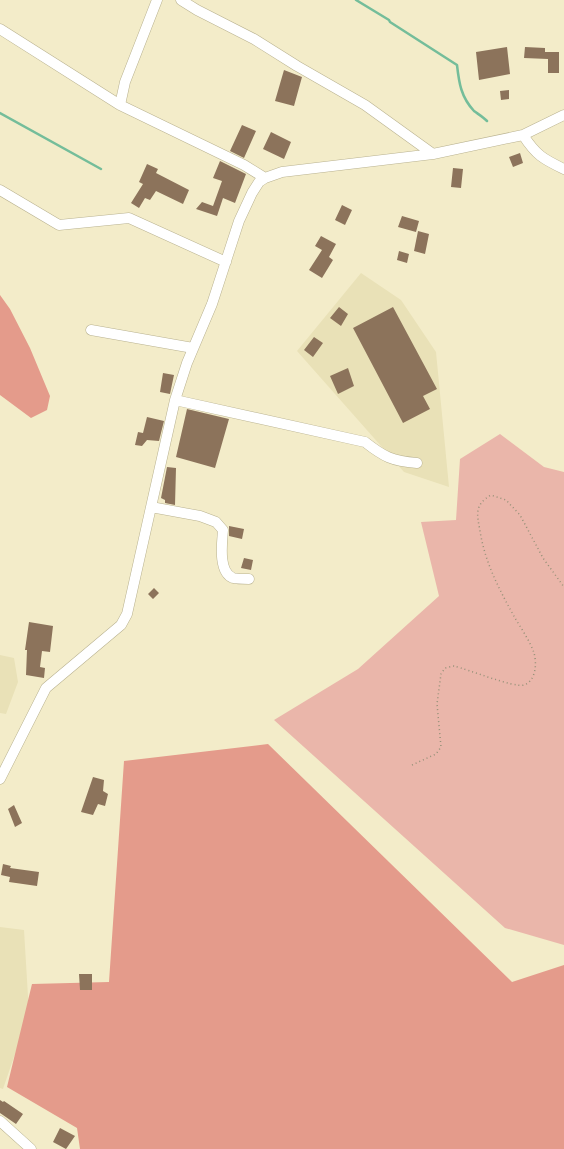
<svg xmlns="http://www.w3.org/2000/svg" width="564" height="1149" viewBox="0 0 564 1149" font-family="'Asap Condensed',sans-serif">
  <rect width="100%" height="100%" fill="#f3ecc9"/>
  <path fill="#e9e1b7" d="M 361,273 L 401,300 L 436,352 L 449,487 L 404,472 L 297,351 Z
    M 0,655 L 14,658 L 18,682 L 6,714 L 0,713 Z
    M 0,927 L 24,930 L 29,1013 L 3,1089 L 0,1088 Z"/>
  <path fill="#eab6aa" d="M 500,434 L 544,467 L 564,472 L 564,945 L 505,928 L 274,720 L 358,669 L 439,596 L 421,522 L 456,520 L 460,459 Z"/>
  <path fill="#e49b8b" d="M 0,295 L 10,309 L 30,348 L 50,396 L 47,410 L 31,418 L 0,395 Z
    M 268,744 L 512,982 L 564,965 L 564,1149 L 80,1149 L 77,1128 L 7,1087 L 32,984 L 109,982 L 124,761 Z"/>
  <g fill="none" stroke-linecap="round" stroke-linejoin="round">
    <path stroke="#74bd9a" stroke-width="2.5" d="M 356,0 L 389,20 L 390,22 L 457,65 C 459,83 461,97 474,111 C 478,114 483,117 487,121
      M 0,113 L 101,169"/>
  </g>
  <path fill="#8c735b" d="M 507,47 L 510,74 L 479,80 L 476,52 Z
    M 525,47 L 545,48 L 545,52 L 559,52 L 559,73 L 548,73 L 548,59 L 524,58 Z
    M 284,70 L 302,77 L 294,106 L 275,101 Z
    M 509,90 L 509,99 L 501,100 L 500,91 Z
    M 242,125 L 256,131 L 244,158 L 230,151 Z
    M 271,132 L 291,142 L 284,159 L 263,149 Z
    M 520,153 L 523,163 L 513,167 L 509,157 Z
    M 220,161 L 246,174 L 235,203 L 223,198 L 217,216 L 196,209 L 202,202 L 213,206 L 222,181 L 213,178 Z
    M 147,164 L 158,169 L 156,173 L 189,190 L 183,204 L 156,191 L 150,200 L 145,198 L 139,208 L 131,203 L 143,184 L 139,182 Z
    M 453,168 L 463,169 L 461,188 L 451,187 Z
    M 342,205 L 352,210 L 345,225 L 335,220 Z
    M 402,216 L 419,221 L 416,232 L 398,227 Z
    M 418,231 L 429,234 L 425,254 L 414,251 Z
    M 321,236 L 336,244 L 329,257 L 333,260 L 322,278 L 309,270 L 322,250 L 315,246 Z
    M 399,251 L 409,254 L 407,263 L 397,260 Z
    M 339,307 L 348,314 L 341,326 L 330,318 Z
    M 393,307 L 437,389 L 423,396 L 430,409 L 403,423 L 353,328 Z
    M 314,337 L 323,343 L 313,357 L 304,350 Z
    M 348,368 L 354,386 L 338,394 L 330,376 Z
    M 163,373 L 174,375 L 170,394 L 160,392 Z
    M 187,409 L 229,419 L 215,468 L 176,457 Z
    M 147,417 L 164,421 L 159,441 L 147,440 L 142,446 L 135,445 L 138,432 L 143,433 Z
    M 167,467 L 176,468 L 175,505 L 165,503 L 165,500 L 161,498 Z
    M 229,526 L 244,529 L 242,539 L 229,536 Z
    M 244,558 L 253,560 L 251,570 L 241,568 Z
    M 154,588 L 159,593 L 153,599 L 148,594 Z
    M 29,622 L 53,626 L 50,652 L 42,651 L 40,667 L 45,668 L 44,678 L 26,675 L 27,650 L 25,650 Z
    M 93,777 L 104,780 L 103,791 L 108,794 L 105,806 L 98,804 L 93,815 L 81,812 Z
    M 14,805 L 22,823 L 15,827 L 8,809 Z
    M 3,864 L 11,866 L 10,868 L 39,872 L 37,886 L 9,882 L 10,877 L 1,875 Z
    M 79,974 L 92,974 L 92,990 L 80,990 Z
    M 0,1100 L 3,1102 L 4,1101 L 23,1114 L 16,1124 L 0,1113 Z
    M 60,1128 L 75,1136 L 66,1149 L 53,1142 Z"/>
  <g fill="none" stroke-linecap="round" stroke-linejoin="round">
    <g stroke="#b9b290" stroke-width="11">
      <path id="minor" d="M 181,0 L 197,10 L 254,39 L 297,66 L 365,105 L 433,154
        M 0,29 L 120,105 L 244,165 L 265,178
        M 120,105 L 125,82 L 157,0
        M 523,135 C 536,155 543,159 564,169
        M 0,190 L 59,225 L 129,218 L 226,262
        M 91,330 L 193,348
        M 175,400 L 365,442 C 384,457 392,461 417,463
        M 151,507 L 200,516 L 216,522 L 223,530 C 222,543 218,572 233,578 C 237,579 244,579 249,579
        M 0,779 L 46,688 L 121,625 L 127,614 L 175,400 L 187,363 L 212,304 L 239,221 L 252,193 L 259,182 L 265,178 L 282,172 L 433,154 L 523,135 L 564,115
        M 0,1121 L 31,1149"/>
    </g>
    <path stroke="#969178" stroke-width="1.5" stroke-dasharray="1 3" stroke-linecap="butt" d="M 412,765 L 436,754 L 441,747 L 437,704 L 441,674 L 445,668 L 454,666 C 467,669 514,688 524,685 C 536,681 537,663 534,653 C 531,643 521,628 515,618 C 500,591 485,563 480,531 C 477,514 474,505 491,495 L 506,500 L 520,515 L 543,558 L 564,587"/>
    <use href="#minor" stroke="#fff" stroke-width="10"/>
  </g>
</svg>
